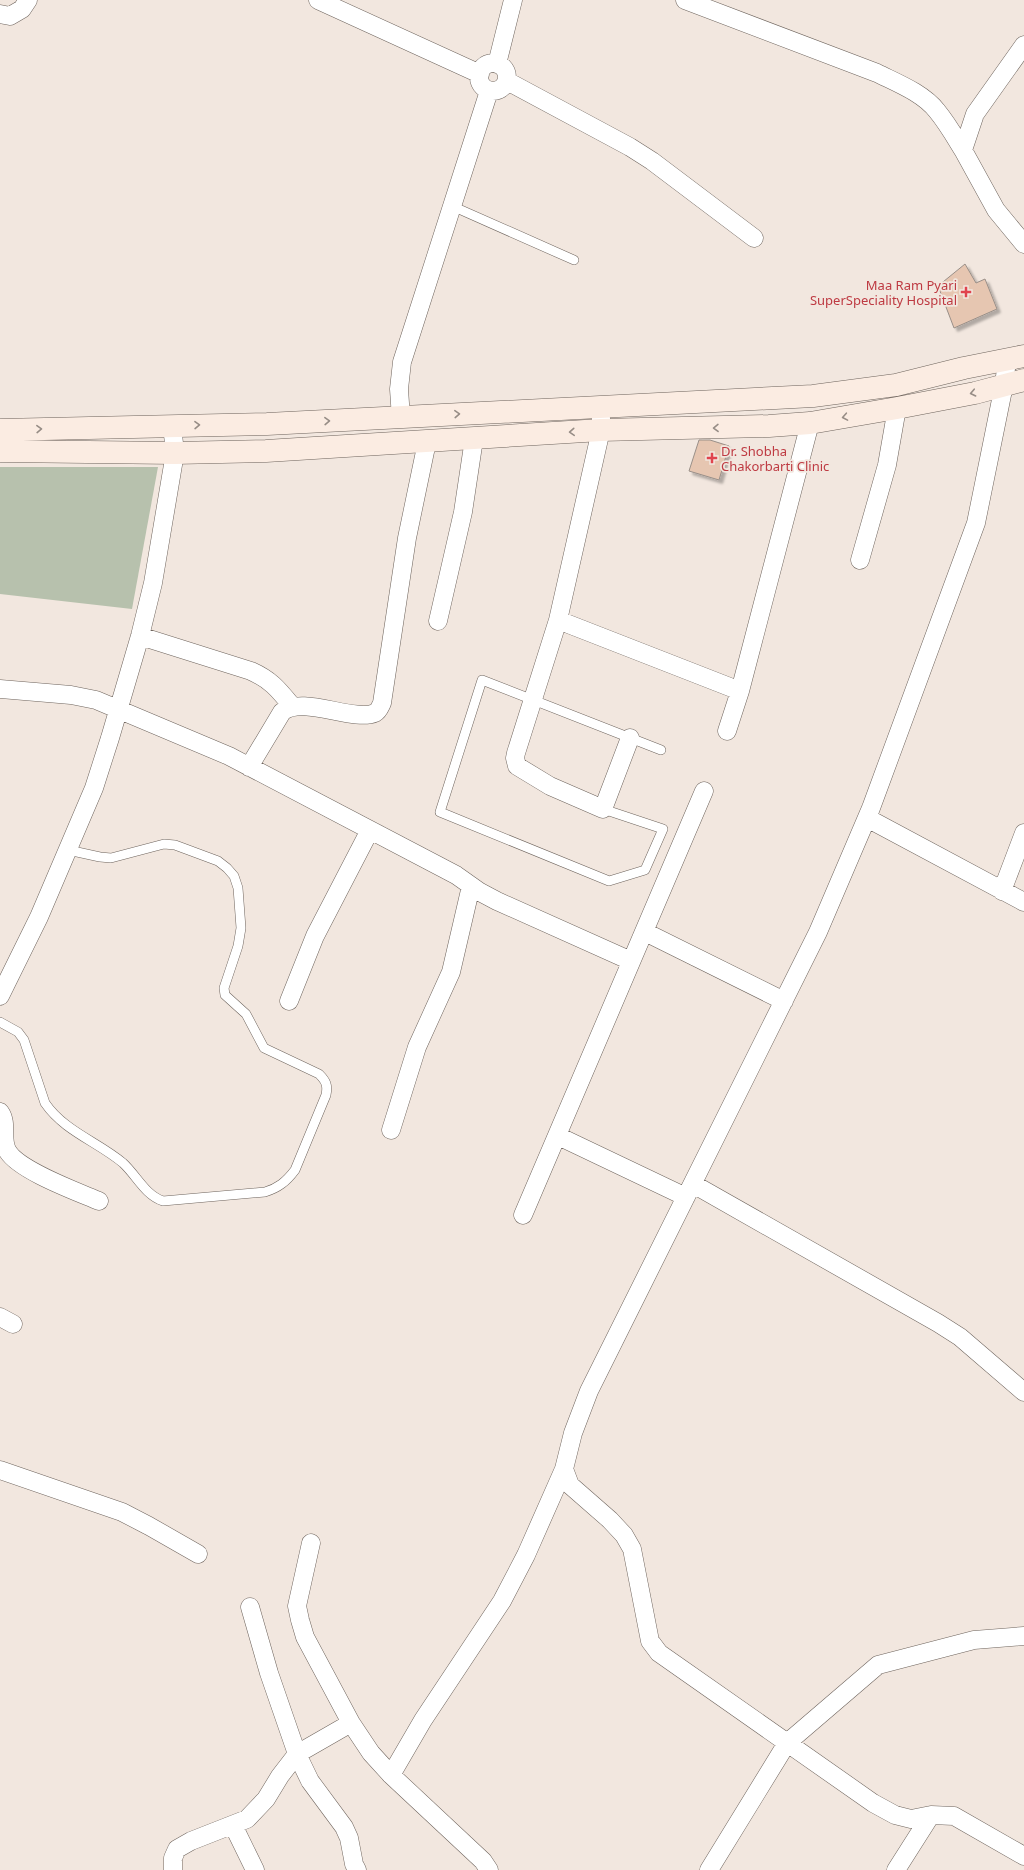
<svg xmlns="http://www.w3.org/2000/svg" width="1024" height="1870" viewBox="0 0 1024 1870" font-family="'Noto Sans',sans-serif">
  <defs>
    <filter id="shadow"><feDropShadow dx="3.5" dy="3.5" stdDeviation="1" flood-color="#0004"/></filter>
  </defs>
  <rect width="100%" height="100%" fill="#f2e7df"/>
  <path fill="#b7c1ad" d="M 0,467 L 158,467 L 132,609 L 0,594 Z"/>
  <path fill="#e6c6b1" stroke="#998f88" filter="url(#shadow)" d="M 965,264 L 976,283 L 985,279 L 997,309 L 954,328 L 938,286 Z
    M 699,440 L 710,440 L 729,446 L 719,480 L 689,471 Z"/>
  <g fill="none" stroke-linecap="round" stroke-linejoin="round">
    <g stroke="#6e645d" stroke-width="10">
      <path id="lane" d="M 452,206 L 574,260
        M 603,809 L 663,829 L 645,870 L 609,881 L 440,812 L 482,680 L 661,750
        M 0,1022 L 18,1032 L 24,1040 L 45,1103 C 64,1131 98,1142 123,1163 C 137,1176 145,1195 163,1201 L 265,1192 C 278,1188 286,1182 295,1170 L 326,1095 C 328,1085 326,1081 319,1074 L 264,1048 L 246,1014 L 225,995 L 224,988 L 238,946 L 241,928 L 238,888 L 234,876 L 227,868 L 218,861 L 175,845 L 164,844 L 111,858 L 100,857 L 68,850"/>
    </g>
    <g stroke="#6e645d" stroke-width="19">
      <path id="street" d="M 318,0 L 480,74
        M 685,0 L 877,73 C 897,83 923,93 937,111 C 947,123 955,137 963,150
        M 0,14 L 10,16 L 22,9 L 28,0
        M 1024,45 L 975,114 L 963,150 L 996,210 L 1024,244
        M479 77a14 14 0 1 1 28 0a14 14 0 1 1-28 0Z
        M 497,64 L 513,0
        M 507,81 L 630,147 L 652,161 L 754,238
        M 1007,360 L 1004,385 L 976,523 L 871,808 L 818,932 L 589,1391 L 573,1433 L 564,1469 L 570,1485 L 610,1520 L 624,1535 L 632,1549 L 650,1641 L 659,1653 L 873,1803 L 895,1815 L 911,1819 L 931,1815 L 954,1816 L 1024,1856
        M 401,418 L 399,389 L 402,362 L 489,91
        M 601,418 L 601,430 L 558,620 L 516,753 L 515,758 L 517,766 L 550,786 L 603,809 L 630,738
        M 860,560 L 887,465 L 897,408
        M 558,620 L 740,691
        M 438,621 L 463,512 L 474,439
        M 140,636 L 251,671 C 271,680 278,689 292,706
        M 0,689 L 71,695 L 96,700 L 229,756 L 456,875 L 480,892 L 497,901 L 631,961
        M 727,731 L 740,691 L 810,423
        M 249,767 L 282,712 C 302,695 353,722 375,713 C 379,711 380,707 382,703 L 407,538 L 427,442
        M 867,818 L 1024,902
        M 1002,891 L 1024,833
        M 645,932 L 784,1001
        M 0,996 L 39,917 L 94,788 L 110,738 L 140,636 L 153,583 L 175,453 L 172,425
        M 289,1001 L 315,936 L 370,830
        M 0,1112 C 8,1123 1,1138 7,1150 C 17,1170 78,1192 99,1201
        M 391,1130 L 417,1047 L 451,972 L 471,886
        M 558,1136 L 686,1197
        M 693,1184 L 938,1323 L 960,1337 L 1024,1392
        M 523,1215 L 704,791
        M 0,1317 L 13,1324
        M 0,1470 L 122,1512 L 149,1526 L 198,1554
        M 311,1543 L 297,1606 L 300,1620 L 305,1637 L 351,1723 L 371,1753 L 391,1775 L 483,1861 L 489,1870
        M 250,1607 L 269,1673 L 297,1754 L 310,1781 L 344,1827 L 349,1838 L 354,1864 L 357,1870
        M 391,1775 L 423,1720 L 502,1601 L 526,1555 L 564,1469
        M 233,1825 L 255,1870
        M 173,1870 L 173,1858 L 177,1849 L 191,1841 L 247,1819 L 266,1799 L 280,1776 L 297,1754 L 351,1723
        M 709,1870 L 787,1743 L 878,1665 L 974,1640 L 1024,1636
        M 896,1870 L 931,1815"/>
    </g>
    <g stroke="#6e645d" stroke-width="23">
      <path id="secondary" d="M 0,430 L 267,424 L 813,396 L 896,385 L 964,368 L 1024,356
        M 0,451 L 175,453 L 266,451 L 601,430 L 769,426 L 810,423 L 897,408 L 975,393 L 1024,380"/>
    </g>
    <use href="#lane" stroke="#fff" stroke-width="9"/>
    <use href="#street" stroke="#fff" stroke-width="18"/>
    <use href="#secondary" stroke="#fbece2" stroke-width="22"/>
  </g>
  <defs><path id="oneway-chevron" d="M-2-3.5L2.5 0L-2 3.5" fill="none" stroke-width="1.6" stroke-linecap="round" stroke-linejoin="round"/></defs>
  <g stroke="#978d86">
    <use href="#oneway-chevron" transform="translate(973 393) rotate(168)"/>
    <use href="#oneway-chevron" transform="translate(457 414) rotate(-3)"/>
    <use href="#oneway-chevron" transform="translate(845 417) rotate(170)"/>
    <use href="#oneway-chevron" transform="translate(327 421) rotate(-2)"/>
    <use href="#oneway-chevron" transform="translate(197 425) rotate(-1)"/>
    <use href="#oneway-chevron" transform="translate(716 428) rotate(179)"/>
    <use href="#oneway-chevron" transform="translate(39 429) rotate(-2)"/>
    <use href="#oneway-chevron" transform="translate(572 432) rotate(176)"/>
  </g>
  <g fill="#e0444e" stroke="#f2e7df" stroke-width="1.5">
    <path d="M964 286h4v4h4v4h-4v4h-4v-4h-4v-4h4z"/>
    <path d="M710 452h4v4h4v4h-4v4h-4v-4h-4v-4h4z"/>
  </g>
  <g text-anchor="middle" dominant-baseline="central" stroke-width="3.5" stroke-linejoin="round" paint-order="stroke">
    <g font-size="13" fill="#be3a42" stroke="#f2e7df" text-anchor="end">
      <text x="957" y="285">Maa Ram Pyari<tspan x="957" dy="15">SuperSpeciality Hospital</tspan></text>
      <text x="721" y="451" text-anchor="start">Dr. Shobha<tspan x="721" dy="15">Chakorbarti Clinic</tspan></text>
    </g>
  </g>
</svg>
